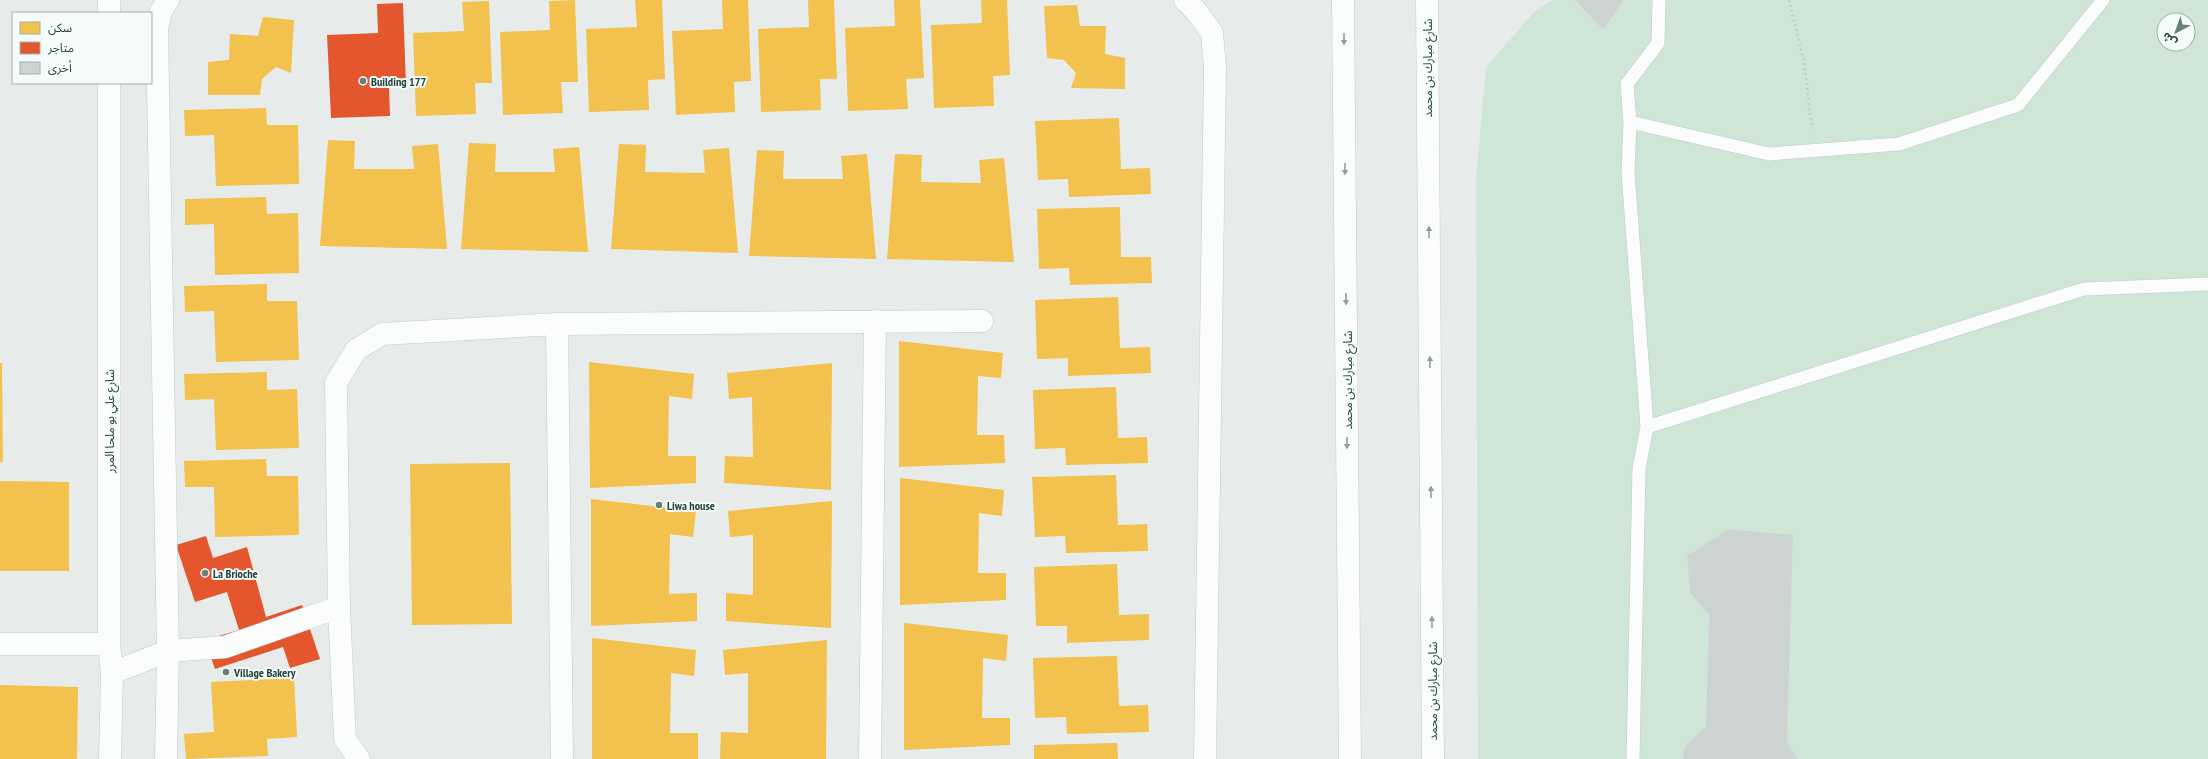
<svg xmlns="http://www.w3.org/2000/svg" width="2208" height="759" viewBox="0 0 2208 759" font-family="'PT Sans Narrow','Noto Sans Arabic',sans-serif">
  <rect width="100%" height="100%" fill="#e7ecea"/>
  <path fill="#cfe6d6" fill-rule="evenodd" d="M 1552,0 L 1575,0 L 1603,30 L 1624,0 L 2208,0 L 2208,759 L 1798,759 L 1787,742 L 1793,535 L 1728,529 L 1687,556 L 1690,593 L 1709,615 L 1706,726 L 1684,747 L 1683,759 L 1478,759 L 1476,179 L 1486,67 L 1534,12 ZM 2164,20 L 2188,20 L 2188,44 L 2164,44 Z"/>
  <path fill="#f2c14e" d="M 575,0 L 578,82 L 561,82 L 563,113 L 503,115 L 500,32 L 550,30 L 549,1 Z
    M 635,0 L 662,0 L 665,79 L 648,80 L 649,110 L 589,112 L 586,29 L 637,27 Z
    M 722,0 L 748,0 L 751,81 L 734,82 L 735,112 L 676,115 L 672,31 L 723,29 Z
    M 808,0 L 834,0 L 837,79 L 820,79 L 821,110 L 761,112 L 758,29 L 809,27 Z
    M 894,0 L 920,0 L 924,78 L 906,79 L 908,109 L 848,111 L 845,28 L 895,26 Z
    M 981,0 L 1007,0 L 1010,75 L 993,76 L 994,106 L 934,108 L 931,25 L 982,23 Z
    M 489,1 L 492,83 L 475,83 L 476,114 L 416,116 L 413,33 L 464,31 L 462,2 Z
    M 1077,5 L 1080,26 L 1106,26 L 1105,54 L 1125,58 L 1125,89 L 1071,88 L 1076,73 L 1064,60 L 1047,58 L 1044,6 Z
    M 263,17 L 294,20 L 291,73 L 276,67 L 262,79 L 260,95 L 208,95 L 208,62 L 229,60 L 230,34 L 258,36 Z
    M 266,108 L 267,125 L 298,125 L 299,184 L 216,186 L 214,135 L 185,136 L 184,110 Z
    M 1119,118 L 1121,169 L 1150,168 L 1151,194 L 1069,197 L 1068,179 L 1038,180 L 1035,121 Z
    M 328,140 L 355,141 L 354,169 L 414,169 L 412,146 L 438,144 L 447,249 L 320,246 Z
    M 469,143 L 496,144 L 495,172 L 555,172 L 553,149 L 579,147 L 588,252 L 461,249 Z
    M 619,144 L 646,145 L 645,172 L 705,173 L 703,150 L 729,148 L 738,253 L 611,249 Z
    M 757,150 L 784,151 L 783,179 L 843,179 L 841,156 L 867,154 L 876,259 L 749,256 Z
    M 895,154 L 922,155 L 921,182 L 981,183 L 979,160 L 1004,158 L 1014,262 L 887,259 Z
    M 266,197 L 267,214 L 298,213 L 299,273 L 215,275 L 214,224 L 185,225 L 185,199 Z
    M 1120,207 L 1121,257 L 1151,257 L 1152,283 L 1070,285 L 1069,268 L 1039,269 L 1037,209 Z
    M 267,284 L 267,301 L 297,301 L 299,360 L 216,362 L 214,311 L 185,312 L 184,286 Z
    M 1118,297 L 1120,348 L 1150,347 L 1151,373 L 1068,376 L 1068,358 L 1037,359 L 1035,300 Z
    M 899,341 L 1003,353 L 1001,378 L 978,376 L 977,435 L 1004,435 L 1005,463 L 899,467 Z
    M 589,362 L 694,374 L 692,399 L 669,396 L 668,456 L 696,456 L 696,483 L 590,488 Z
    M 0,363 L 2,363 L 3,462 L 0,462 Z
    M 832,363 L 831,490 L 724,483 L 725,456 L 753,457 L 752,397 L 729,399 L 727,373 Z
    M 267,372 L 267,390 L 297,389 L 299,448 L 216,450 L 214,399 L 185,400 L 184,374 Z
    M 1116,387 L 1118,438 L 1147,437 L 1148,463 L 1066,465 L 1065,448 L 1035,449 L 1033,390 Z
    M 266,459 L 267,476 L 298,476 L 299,535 L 215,537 L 214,487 L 185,487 L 184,461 Z
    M 510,463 L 512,624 L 412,625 L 410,464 Z
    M 1116,475 L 1118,525 L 1147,524 L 1148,551 L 1066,553 L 1065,536 L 1035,537 L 1032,477 Z
    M 900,478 L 1004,490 L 1002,516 L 979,513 L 978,573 L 1006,573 L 1006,600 L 900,605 Z
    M 0,481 L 69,482 L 69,571 L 0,571 Z
    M 591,499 L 696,511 L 693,537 L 670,534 L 669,594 L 697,593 L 697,621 L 591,626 Z
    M 832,501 L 831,628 L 726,621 L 726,593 L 753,595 L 753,535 L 730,537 L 728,511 Z
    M 1117,564 L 1119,615 L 1149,614 L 1149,640 L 1067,643 L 1067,626 L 1036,626 L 1034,567 Z
    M 904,623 L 1008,635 L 1006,661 L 983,658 L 982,718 L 1010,718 L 1010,745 L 904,750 Z
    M 592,638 L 696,650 L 694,676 L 671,673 L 670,733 L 698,733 L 698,759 L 592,759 Z
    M 827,640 L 826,759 L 720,759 L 721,732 L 748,733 L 748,673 L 725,675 L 723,650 Z
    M 1117,656 L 1119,706 L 1148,705 L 1149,732 L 1067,734 L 1066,717 L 1035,718 L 1033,658 Z
    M 294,678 L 297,737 L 267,739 L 268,756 L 186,759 L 184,734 L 214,732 L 211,682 Z
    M 0,685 L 78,687 L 77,759 L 0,759 Z
    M 1117,743 L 1118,759 L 1034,759 L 1034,745 Z"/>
  <path fill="#e4572e" d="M 403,3 L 406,85 L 389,86 L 390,116 L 331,118 L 327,35 L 378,33 L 377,4 Z
    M 206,536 L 213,558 L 247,547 L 266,617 L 302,605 L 320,659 L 290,668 L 283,647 L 215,669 L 205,640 L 239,630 L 227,592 L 195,602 L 176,545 Z"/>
  <path fill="#cdd3d1" d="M 1575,0 L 1624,0 L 1603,30 Z
    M 1728,529 L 1793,535 L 1787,742 L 1798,759 L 1683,759 L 1684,747 L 1706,726 L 1709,615 L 1690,593 L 1687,556 Z"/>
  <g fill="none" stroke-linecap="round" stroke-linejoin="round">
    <g stroke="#c4c9c7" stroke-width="14">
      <path id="service" d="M 1630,122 L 1769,154 L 1899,144 L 2018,105 L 2103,0
        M 1647,427 L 2084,289 L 2208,284
        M 1633,759 L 1639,469 L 1647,427 L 1628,172 L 1630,122 L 1627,84 L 1658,43 L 1659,0"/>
    </g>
    <g stroke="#c4c9c7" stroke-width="23">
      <path id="minor" d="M 109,0 L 109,13
        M 1185,0 L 1197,12 L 1212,33 L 1215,67 L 1205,759
        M 109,83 L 109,644 L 112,673 L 110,759
        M 557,324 L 562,759
        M 0,644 L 109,644
        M 112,673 L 168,651 L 225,647 L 339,607
        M 166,759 L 168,651 L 157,29 L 161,11 L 168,0
        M 359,759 L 345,739 L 339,607 L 336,383 L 356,350 L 382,334 L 557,324 L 982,321
        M 870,759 L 875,321"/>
    </g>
    <g stroke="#c2cac7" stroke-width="23">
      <path id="secondary" d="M 1343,0 L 1350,759
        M 1427,0 L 1433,759"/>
    </g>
    <path stroke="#c2cbc9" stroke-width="2.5" stroke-dasharray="2 3" stroke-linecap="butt" d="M 1789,0 L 1804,62 L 1812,128"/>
    <use href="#service" stroke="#fbfcfc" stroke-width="13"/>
    <use href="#minor" stroke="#fbfcfc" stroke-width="22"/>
    <use href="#secondary" stroke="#fbfcfc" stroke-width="22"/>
  </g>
  <defs><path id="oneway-solid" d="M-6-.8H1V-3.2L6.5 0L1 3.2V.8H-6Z"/></defs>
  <g fill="#8ea09b">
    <use href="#oneway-solid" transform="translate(1344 39) rotate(90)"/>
    <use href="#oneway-solid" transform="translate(1345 169) rotate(90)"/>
    <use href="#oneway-solid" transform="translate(1429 232) rotate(-90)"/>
    <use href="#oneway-solid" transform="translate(1346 299) rotate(90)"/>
    <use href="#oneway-solid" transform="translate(1430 362) rotate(-90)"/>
    <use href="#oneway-solid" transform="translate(1347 443) rotate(90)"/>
    <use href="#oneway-solid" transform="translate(1431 492) rotate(-90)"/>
    <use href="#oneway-solid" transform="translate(1432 622) rotate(-90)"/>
  </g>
  <g fill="#667e78" stroke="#f5fbf8" stroke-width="1.5">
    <circle cx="363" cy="81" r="4"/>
    <circle cx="659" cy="505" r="4"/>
    <circle cx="205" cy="573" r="4"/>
    <circle cx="226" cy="672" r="4"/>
  </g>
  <g text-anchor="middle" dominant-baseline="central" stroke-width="4" stroke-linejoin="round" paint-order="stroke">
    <g font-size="12" fill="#21433a" stroke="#f5fbf8">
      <text transform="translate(1427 68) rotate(-90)">شارع مبارك بن محمد</text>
      <text transform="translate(1347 380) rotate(-90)">شارع مبارك بن محمد</text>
      <text transform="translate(109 421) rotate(-90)">شارع علي بو ملحا المرر</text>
      <text transform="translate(1432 691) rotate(-90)">شارع مبارك بن محمد</text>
    </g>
    <g font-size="12" font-weight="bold" fill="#21433a" stroke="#f5fbf8" text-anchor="start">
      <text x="371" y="81">Building 177</text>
      <text x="667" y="505">Liwa house</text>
      <text x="213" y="573">La Brioche</text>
      <text x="234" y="672">Village Bakery</text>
    </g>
  </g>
  <rect x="12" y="12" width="140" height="72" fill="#f5fbf8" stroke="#a0b1ac"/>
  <rect x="20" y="22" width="20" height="12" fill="#f2c14e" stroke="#a0b1ac"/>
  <text x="48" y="32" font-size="12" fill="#21433a">سكن</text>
  <rect x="20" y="42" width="20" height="12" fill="#e4572e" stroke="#a0b1ac"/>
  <text x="48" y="52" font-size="12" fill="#21433a">متاجر</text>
  <rect x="20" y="62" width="20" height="12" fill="#cdd3d1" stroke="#a0b1ac"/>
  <text x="48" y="72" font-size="12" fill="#21433a">أخرى</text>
  <g transform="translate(2176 32) rotate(221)"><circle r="19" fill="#f5fbf8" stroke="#a0b1ac"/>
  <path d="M0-3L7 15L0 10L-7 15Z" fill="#667e78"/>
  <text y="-6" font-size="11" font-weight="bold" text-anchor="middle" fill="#21433a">ش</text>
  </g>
</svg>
